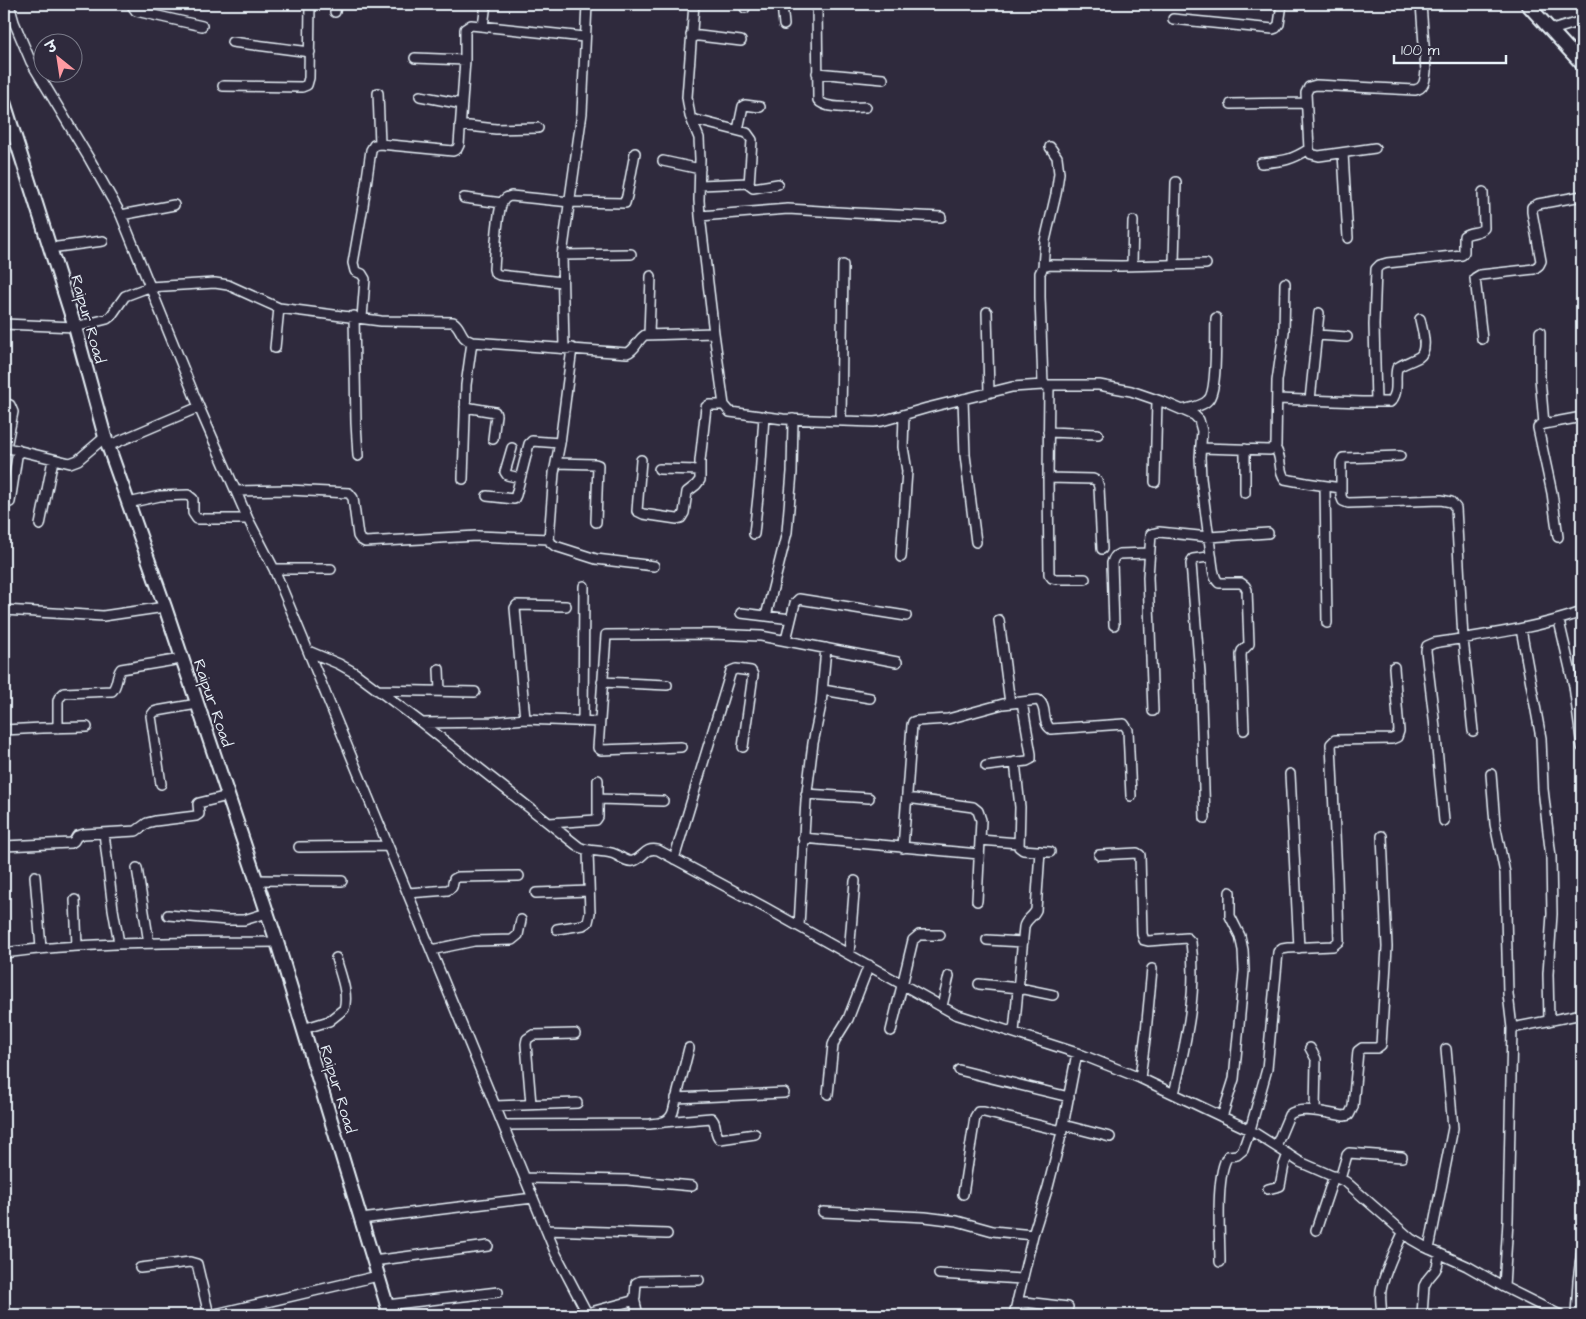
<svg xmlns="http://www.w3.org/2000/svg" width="1586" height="1319" viewBox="0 0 1586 1319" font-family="'Architects Daughter','Playpen Sans Deva',sans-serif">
  <rect width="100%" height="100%" fill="#2f2a3d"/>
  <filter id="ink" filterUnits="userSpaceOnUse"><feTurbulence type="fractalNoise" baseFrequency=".02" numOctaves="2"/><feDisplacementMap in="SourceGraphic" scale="10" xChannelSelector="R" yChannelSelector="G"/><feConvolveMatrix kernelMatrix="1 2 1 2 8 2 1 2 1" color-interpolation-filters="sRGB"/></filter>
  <g filter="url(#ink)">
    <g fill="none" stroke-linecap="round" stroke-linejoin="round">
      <g stroke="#e8f1f8" stroke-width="12">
        <path id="street" d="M 9,4 L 14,22 L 31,62 L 90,160 L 121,215 L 199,407 L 248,519 L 274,569 L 308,651 L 556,1254 L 588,1315
          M 133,4 L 133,7 L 136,11 L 202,26
          M 694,4 L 687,97 L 690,116 L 699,138 L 700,159 L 699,200 L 700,216 L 714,333 L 724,405 L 730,412 L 783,419 L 874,422 L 882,421 L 927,408 L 1012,387 L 1043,385 L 1099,385 L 1131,391 L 1166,403 L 1194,415 L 1199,420 L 1202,431 L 1200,457 L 1201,478 L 1211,554 L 1208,557 L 1193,559 L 1191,564 L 1200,673 L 1205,818
          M 745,4 L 745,8
          M 782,4 L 784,25
          M 817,4 L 818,100 C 825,110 854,107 866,107
          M 335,12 L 336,4
          M 1173,19 L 1273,29 L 1276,28 L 1279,24 L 1282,4
          M 483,26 L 486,4
          M 1552,30 L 1582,21
          M 691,35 L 741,41
          M 232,42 L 310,52
          M 415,58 L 465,60
          M 817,73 L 883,79
          M 223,86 L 302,87 L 307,85 L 309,78 L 310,4
          M 378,93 L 380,144
          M 420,96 L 462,104
          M 1231,104 L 1306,103
          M 692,119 L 747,133 L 752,140 L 749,185 L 753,188 L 778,184
          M 460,125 L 496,129 L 538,128
          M 738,130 L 743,106 L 745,105 L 760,107
          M 1375,148 L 1319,156 L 1311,154 L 1309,149 L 1306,93 L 1309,87 L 1316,85 L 1415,90 C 1425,88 1425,79 1426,71 L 1421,4
          M 1343,153 L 1348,238
          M 663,161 L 700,169
          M 1261,163 C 1283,161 1290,161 1309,149
          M 700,185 L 749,183
          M 464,198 L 502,203
          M 121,215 L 174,205
          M 700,216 L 788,209 L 854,213 L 941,217
          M 50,248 L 103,241
          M 562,255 L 631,254
          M 1174,264 L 1176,182
          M 1132,265 L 1133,221
          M 1043,267 L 1045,241 L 1056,194 L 1059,173 L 1057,157 L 1050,147
          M 562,282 L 499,275 L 495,273 L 494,269 C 495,255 497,213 502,203 C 504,198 507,197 511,196 L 570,202 L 625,203 L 627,196 L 635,153
          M 987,312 L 989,393
          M 354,316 L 356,423 L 358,456
          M 362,318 L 365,279 L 362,274 L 355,271 L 353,263 L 363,206 L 371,150 L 374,145 L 380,144 L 453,151 L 457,149 L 459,145 L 465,60 L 465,29 L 471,25 L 584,37
          M 4,324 L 75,327 L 107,319 L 111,316 L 125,296 L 149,287 L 215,283 L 228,285 L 279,308 L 381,321 L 453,322 C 462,327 459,338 472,342 L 627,353 C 636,350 637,340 645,335 L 714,333
          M 1540,332 L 1540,378 L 1544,424
          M 649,335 L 651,276
          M 1317,335 L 1347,337
          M 1482,339 L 1475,278 L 1480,275 L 1534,269 L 1539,265 L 1541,261 L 1532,212 L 1532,207 L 1538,204 L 1582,196
          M 275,348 L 279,308
          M 564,348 L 562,255 L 582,113 L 587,4
          M 572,348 L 560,443 L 554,473 L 549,539 L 551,543 L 555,546 L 596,559 L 654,566
          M 1043,385 L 1040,297 L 1040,273 L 1043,267 L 1050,265 L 1121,266 L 1206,264
          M 1049,385 L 1048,478 L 1049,574 L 1052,578 L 1056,579 L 1085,579
          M 963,399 L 965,455 L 976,542
          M 1277,399 L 1362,402 L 1390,402 C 1400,393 1394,379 1397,368 C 1404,363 1412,361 1419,357 C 1429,350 1422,329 1420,319
          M 1310,400 L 1319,313
          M 1376,402 L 1374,325 L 1376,269 L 1380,265 L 1387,263 L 1462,255 L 1464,252 L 1464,236 C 1471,231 1479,234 1484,228 L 1483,192
          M 4,403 L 10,405 L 13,412 L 6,447
          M 465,407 L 495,412 L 496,415 L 493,439
          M 1182,410 C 1190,408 1203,406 1208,400 C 1218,391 1215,334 1216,318
          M 841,421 L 843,265
          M 1048,432 L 1098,434
          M 108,446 L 199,407
          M 4,447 L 70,463 L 78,460 L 105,437
          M 512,448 L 505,472 L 507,475 L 520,478
          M 1201,448 L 1270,450 L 1276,446 L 1277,381 L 1284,332 L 1285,283
          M 1275,448 C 1283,457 1277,469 1285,479 L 1306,483 L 1341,488
          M 1400,456 L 1343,458 L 1341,462 L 1341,496 L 1343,501 L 1348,503 L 1441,500 L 1451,502 L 1456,508 L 1463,639 L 1473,731
          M 641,460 L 637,511 L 643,514 L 677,519 L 681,518 L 684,513 L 687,492 L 696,485 L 700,480 L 700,461 L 706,407 L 709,405 L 724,405
          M 556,463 L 595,464 L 598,465 L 596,522
          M 659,469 L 700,470
          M 1048,478 L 1093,479 L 1097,481 L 1099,487 L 1102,549
          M 463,479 L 466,385 L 472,342
          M 1155,482 L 1157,400
          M 1325,486 L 1327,623
          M 236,491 L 288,490 L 349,493 L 353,498 L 358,536 L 360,539 L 365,542 L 477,536 L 549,539
          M 1245,493 L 1245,449
          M 487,496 L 514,499 L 516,495 L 529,444 L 532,441 L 560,443
          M 10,502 L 18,450
          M 128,503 L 160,496 L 188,495 L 193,499 L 193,513 L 197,519 L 248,519
          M 40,525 L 53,460
          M 754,534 L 760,478 L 764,416
          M 1558,537 L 1552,493 L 1538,428 L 1539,426 L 1544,424 L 1582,417
          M 1211,554 C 1213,563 1212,577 1219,583 L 1241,583 L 1245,586 L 1247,590 L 1249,644 L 1242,651 L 1241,655 L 1244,730
          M 901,557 L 907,471 L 903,447 L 904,415
          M 274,569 L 331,569
          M 4,610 L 103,616 L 165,607
          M 741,613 L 791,619
          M 766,616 L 787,532 L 792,472 L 793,419
          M 999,620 L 1010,703
          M 1559,621 L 1574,686 L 1582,747
          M 1114,625 L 1112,563 C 1113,559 1114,556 1119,554 L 1149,553
          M 1521,629 L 1541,738 L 1543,789 L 1551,857 L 1552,914 L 1548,974 L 1549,1021
          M 786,640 L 795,603 L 799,599 L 906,616
          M 308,651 L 339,664 L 355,673 L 422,723 L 579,847 C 589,852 600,850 611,853 C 618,854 626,863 633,861 C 644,858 644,847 658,850 L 766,908 L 955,1014 L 1077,1053 L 1140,1078 L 1250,1130 L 1300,1162 L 1346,1182 L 1411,1239 L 1425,1247 L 1467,1266 L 1504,1287 L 1560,1315
          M 439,669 L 440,691
          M 602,682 L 667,685
          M 377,690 L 475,692
          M 823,690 L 870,698
          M 1153,711 L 1148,577 L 1151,534 L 1159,532 L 1209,537 L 1268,533
          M 525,719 L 515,608 L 517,605 L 566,606
          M 583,721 L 584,586
          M 422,723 L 492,722 L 525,719 L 599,722
          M 58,728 L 58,701 L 59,698 L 64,693 L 112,691 C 118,685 116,675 121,669 L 181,659
          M 4,730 L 42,728 L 87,727
          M 681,747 L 601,750 L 598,748 L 606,635 L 712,634 L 761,636 L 897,662
          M 1015,762 L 1020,807 L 1019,847 L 1023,850 L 1050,852
          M 986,766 L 1027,761 L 1031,759 L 1031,754 L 1022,702
          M 1290,774 L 1299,948
          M 1491,774 L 1495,824 L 1505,873 L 1508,994 L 1512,1028 L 1508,1221 L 1504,1287
          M 161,784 L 151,716 L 154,712 L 157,711 L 197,704
          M 806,794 L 869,798
          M 907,798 L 973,807 L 978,811 L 981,820 L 977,901
          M 598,799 L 663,801
          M 1444,821 L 1434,718 L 1426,651 L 1427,646 L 1434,643 C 1485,635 1534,629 1582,612
          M 549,823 L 596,820 L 598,817 L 598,780
          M 104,833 L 113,909 L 119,943
          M 803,838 L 979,854
          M 980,840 L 1018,843
          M 4,846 L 71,843 L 74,841 L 77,836 L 84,834 L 136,831 L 147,823 L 155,821 L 196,816 L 199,814 L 198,804 L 199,803 L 228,796
          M 299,847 L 388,846
          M 903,848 L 912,725 L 913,722 L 916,721 L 948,719 L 1003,704 L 1038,700 C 1048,706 1041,723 1051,729 L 1124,724 L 1128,730 L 1131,796
          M 1099,855 L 1137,853 L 1140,855 L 1142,934 L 1144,940 L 1148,941 L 1187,938 L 1191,942 C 1198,994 1185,1045 1174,1094
          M 674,859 L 731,671 L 736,669 L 751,671 L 753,675 L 743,747
          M 137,868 L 149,943
          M 35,876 L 41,948
          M 256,880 L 342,881
          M 408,893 L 448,890 L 452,887 L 454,879 L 458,877 L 519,876
          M 536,893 L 589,891
          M 75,900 L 77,946
          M 168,915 L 227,920 L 244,920 L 267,913
          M 799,926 L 806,800 L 813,743 L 821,705 L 826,648
          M 557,929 L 583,925 L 588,922 L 590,913 L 588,851
          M 987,940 L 1023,942
          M 431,950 L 474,941 L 512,940 L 518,935 L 521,920
          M 4,953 C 95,941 186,943 277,942
          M 849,954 L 855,881
          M 979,984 L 1019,988 L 1053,995
          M 942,1006 L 949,976
          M 1512,1028 L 1582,1014
          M 303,1029 L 329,1021 L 344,1009 C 349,993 340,974 336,958
          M 891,1031 L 913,940 L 919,935 L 940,935
          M 1014,1032 L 1024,927 C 1025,920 1033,917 1036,910 L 1040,851
          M 1310,1048 L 1316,1059 L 1315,1111
          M 959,1070 L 1069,1097
          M 1140,1078 L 1146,1032 L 1152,969
          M 828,1094 L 833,1045 L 835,1040 L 848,1019 L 869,965
          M 676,1098 L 784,1093
          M 531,1104 L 526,1044 L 527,1039 L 533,1035 L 575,1034
          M 495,1106 L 577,1103
          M 1222,1117 L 1234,1079 L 1244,971 L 1243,950 L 1240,936 L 1230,916 L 1230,892
          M 664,1122 L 711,1118 C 718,1123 713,1133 720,1139 L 755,1134
          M 503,1125 L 650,1124 C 661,1123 669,1123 673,1112 L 689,1048
          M 1063,1125 L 1110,1137
          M 1276,1146 L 1289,1115 C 1300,1105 1331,1114 1344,1116 L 1349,1115 L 1353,1107 L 1358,1051 L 1362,1048 L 1377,1048 L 1381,1045 L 1387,947 L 1382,836
          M 525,1178 L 627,1180 L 692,1186
          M 1340,1179 L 1347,1155 L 1349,1153 L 1402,1157
          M 1268,1189 L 1280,1186 L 1284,1165 L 1288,1154
          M 963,1194 L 975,1117 L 978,1112 L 984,1112 L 1062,1131
          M 823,1212 L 925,1217 L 957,1221 L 993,1231 L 1033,1235
          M 361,1219 L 533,1198
          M 546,1230 L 667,1234
          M 1316,1230 L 1334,1176
          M 1429,1249 L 1453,1128 L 1446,1049
          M 373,1261 L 488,1246
          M 1220,1262 C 1220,1238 1215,1174 1228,1156 L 1237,1155 L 1243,1150 L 1250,1130 L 1267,1069 L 1278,952 L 1282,949 L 1288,948 L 1333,946 L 1339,941 L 1337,877 L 1331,744 L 1335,740 L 1392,739 L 1397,737 L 1399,731 L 1394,667
          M 140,1268 L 190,1262 L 197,1264 L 209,1315
          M 939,1274 L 1022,1279
          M 634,1298 L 638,1315
          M 1017,1301 L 1068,1307
          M 387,1305 L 498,1292
          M 587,1313 L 632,1301 L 635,1297 L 636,1283 L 640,1281 L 699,1280
          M 1382,1314 C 1381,1306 1380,1297 1381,1290 C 1385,1270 1395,1251 1403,1233
          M 211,1315 L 378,1276
          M 1014,1315 L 1033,1235 L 1048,1187 L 1061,1136 L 1077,1053
          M 1422,1315 L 1424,1286 C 1431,1269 1438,1277 1439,1253
          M 1576,1315 L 1578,1281 L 1582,1250"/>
      </g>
      <g stroke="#e8f1f8" stroke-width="16">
        <path id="secondary" d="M 1527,4 L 1582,64
          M 4,102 L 75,327 L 105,437 L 165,607 L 277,942 L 390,1315"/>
      </g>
      <use href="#street" stroke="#2f2a3d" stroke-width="9"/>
      <use href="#secondary" stroke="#2f2a3d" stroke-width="12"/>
    </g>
  </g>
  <g text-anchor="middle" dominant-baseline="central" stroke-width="4" stroke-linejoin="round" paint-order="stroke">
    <g font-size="16" fill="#e8f1f8" stroke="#2f2a3d">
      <text transform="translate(88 319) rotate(74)">Raipur Road</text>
      <text transform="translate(213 703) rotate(71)">Raipur Road</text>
      <text transform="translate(338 1089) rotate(73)">Raipur Road</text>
    </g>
  </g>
  <rect width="1586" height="1319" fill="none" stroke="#2f2a3d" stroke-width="20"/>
  <rect x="10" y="10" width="1566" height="1299" fill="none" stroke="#e8f1f8" stroke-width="2" filter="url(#ink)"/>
  <g transform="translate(58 58) rotate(330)"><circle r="24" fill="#2f2a3d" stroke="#797a88"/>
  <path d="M0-4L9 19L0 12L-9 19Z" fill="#ff9aa2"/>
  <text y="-8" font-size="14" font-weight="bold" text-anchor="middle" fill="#e8f1f8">उ</text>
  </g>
  <path d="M1394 55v8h112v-8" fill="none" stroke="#e8f1f8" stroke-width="2.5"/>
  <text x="1401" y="55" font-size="15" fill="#e8f1f8" stroke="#2f2a3d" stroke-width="4" paint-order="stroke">100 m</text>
</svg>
